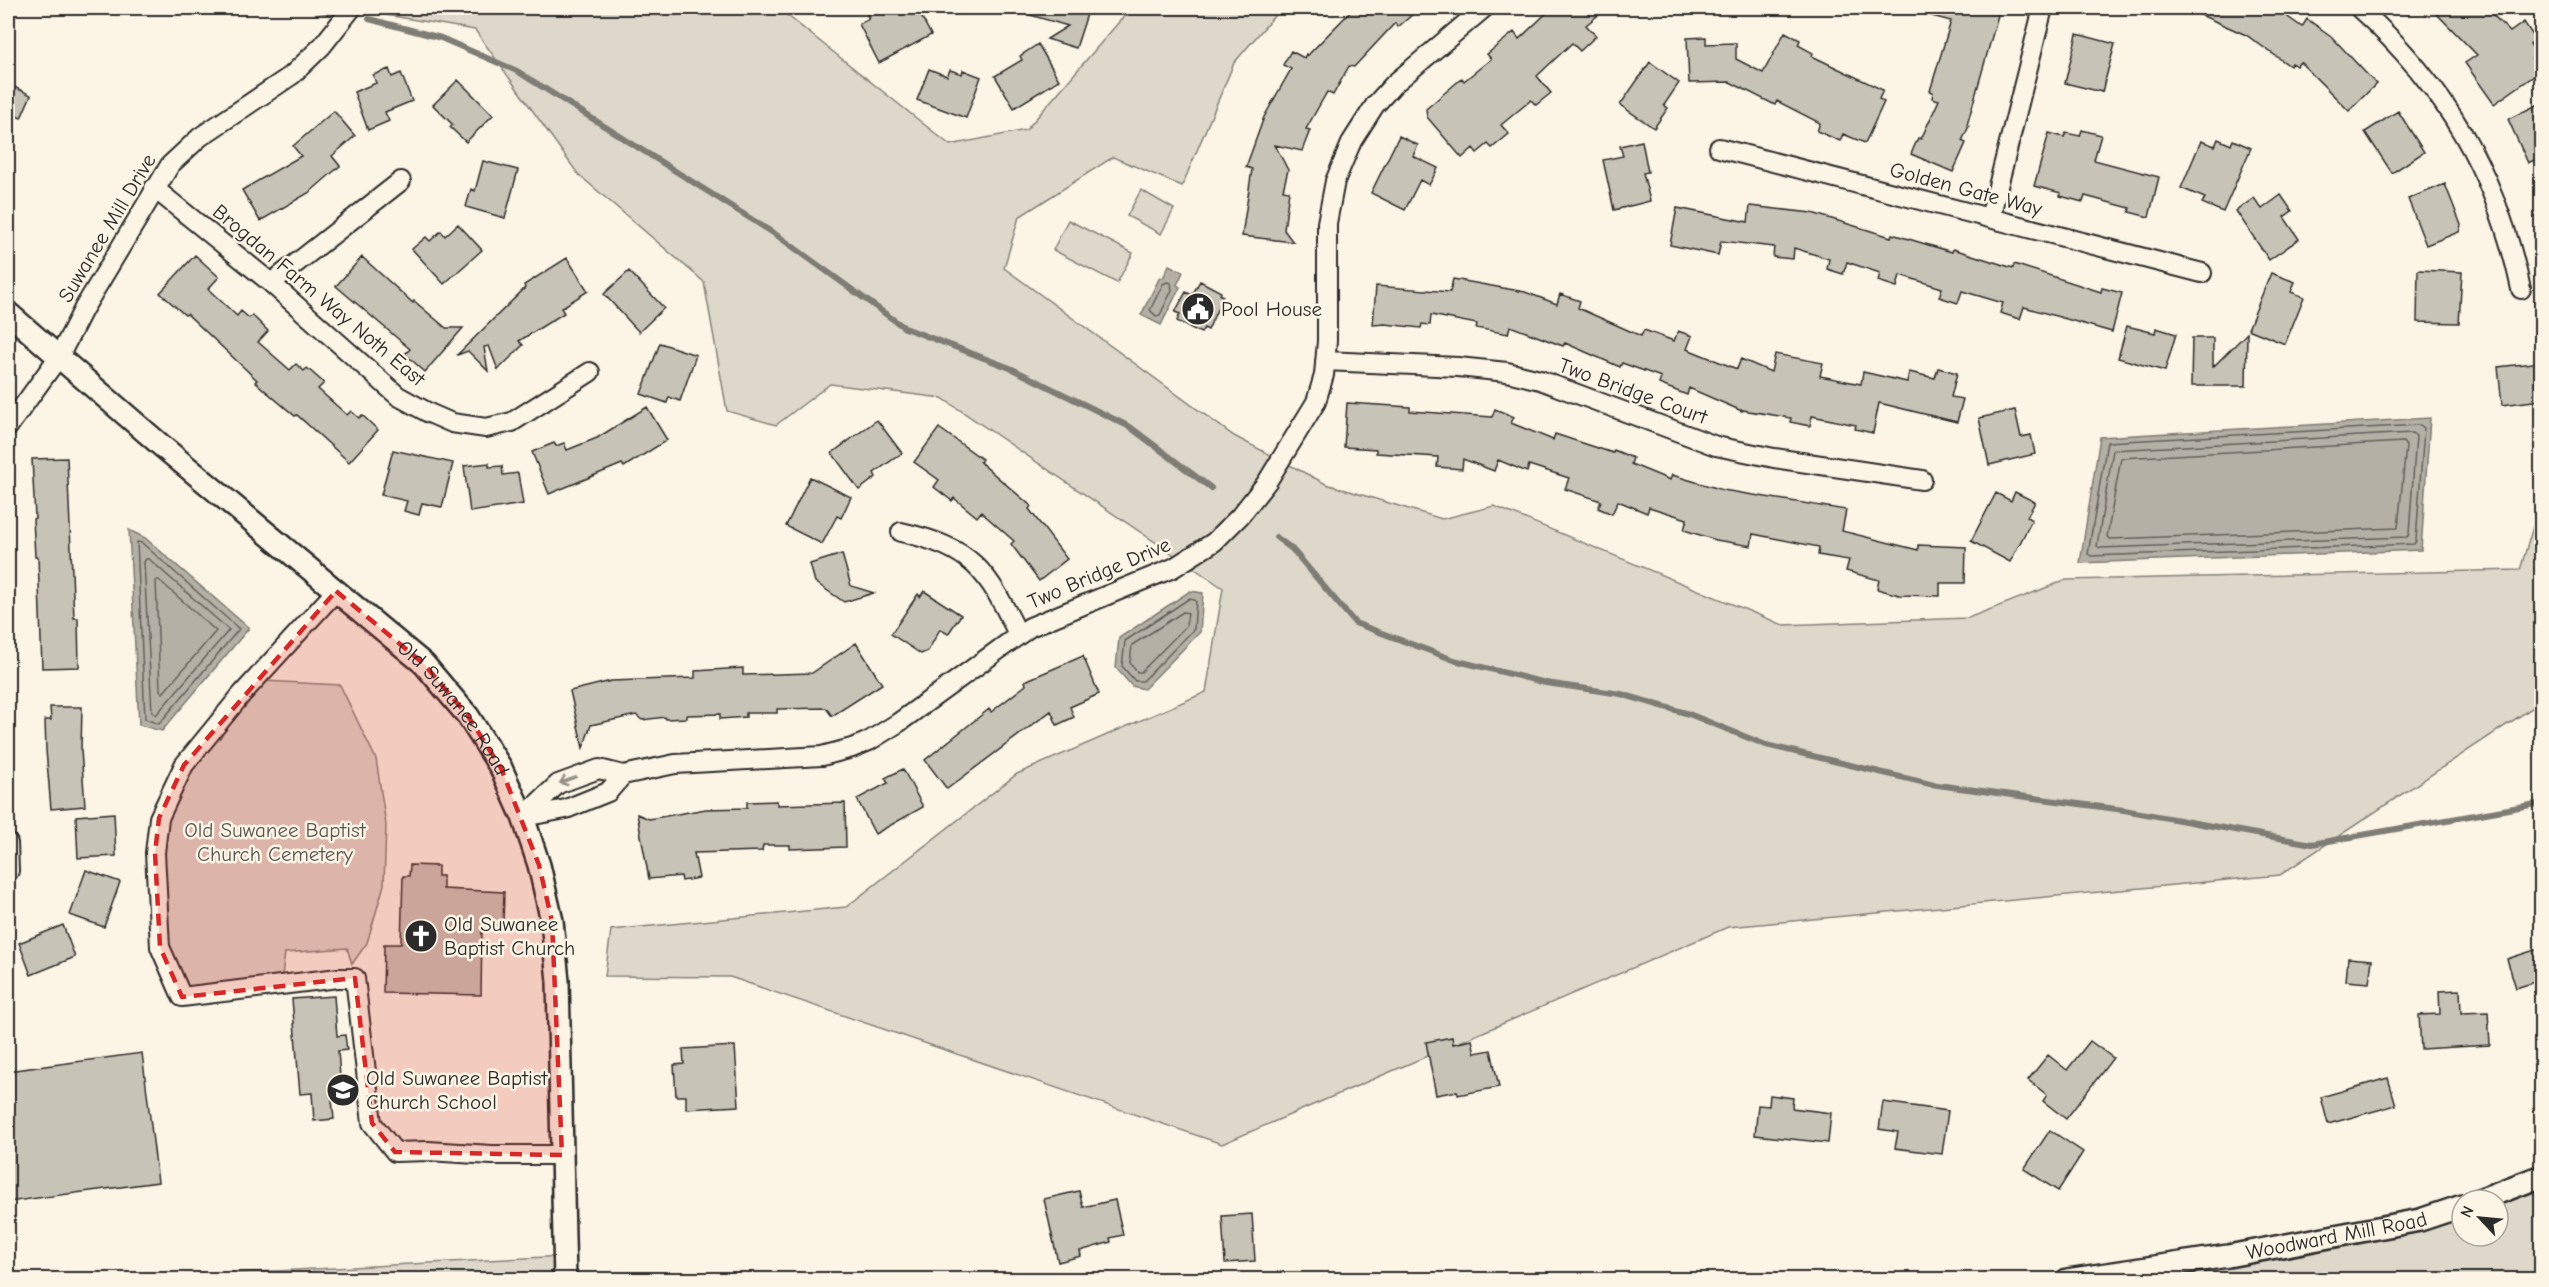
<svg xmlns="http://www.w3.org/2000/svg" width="2549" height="1287" viewBox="0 0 2549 1287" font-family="'Comic Neue',sans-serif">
  <rect width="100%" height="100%" fill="#fcf5e5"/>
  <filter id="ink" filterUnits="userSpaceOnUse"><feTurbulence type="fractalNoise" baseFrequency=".0167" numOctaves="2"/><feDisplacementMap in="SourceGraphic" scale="12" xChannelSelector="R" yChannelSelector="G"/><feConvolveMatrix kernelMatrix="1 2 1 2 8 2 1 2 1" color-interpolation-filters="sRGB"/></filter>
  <g filter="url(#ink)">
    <path fill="#ded8ca" stroke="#84827a" stroke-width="1.5" d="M 390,8 L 778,8 L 950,145 L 1026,130 L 1131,8 L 1281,8 L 1234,63 L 1182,186 L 1113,157 L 1019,217 L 1004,268 L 1234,436 L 1326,484 L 1442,519 L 1494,506 L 1783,625 L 1968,618 L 2066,580 L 2520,570 L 2541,500 L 2541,702 L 2280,875 L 1728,927 L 1222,1144 L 730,977 L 605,976 L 611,930 L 846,907 L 1017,774 L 1206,692 L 1223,588 L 942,398 L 830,384 L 776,425 L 727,411 L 704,282 L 578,174 L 475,30 L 386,15 Z
      M 1141,190 L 1174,209 L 1161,234 L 1127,216 Z
      M 1068,220 L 1133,253 L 1117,283 L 1053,250 Z
      M 263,681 L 340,685 L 376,759 L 386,825 L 384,885 L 367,943 L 352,964 L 347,948 L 285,953 L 282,975 L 191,990 L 184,987 L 166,942 L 164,831 L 170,807 L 184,775 Z
      M 2541,1184 L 2541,1279 L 2137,1280 L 2395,1236 L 2462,1214 L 2462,1236 L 2498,1236 L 2498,1202 Z
      M 565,1256 L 567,1280 L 100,1280 Z"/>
    <path fill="#b4b0a5" stroke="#7d7b74" stroke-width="1.5" d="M 1169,265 L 1183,272 L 1177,285 L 1180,287 L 1161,325 L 1141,315 L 1160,277 L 1163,278 Z
      M 2430,418 L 2421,550 L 2080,563 L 2100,437 Z
      M 129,530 L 145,538 L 249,628 L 162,731 L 139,725 Z
      M 1190,591 L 1203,593 L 1200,632 L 1144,689 L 1132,686 L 1116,668 L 1119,638 Z"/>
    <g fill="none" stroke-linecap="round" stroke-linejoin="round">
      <path stroke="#62605c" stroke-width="1.5" d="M 1167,282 L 1171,283 L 1172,290 L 1160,315 L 1156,316 L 1150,310 L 1163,284 Z
        M 2420,425 L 2424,428 L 2416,541 L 2414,544 L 2091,556 L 2088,554 L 2107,442 Z
        M 2412,433 L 2416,436 L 2409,534 L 2407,537 L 2100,548 L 2097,546 L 2113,450 Z
        M 2403,442 L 2406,446 L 2398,528 L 2110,539 L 2107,537 L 2121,458 Z
        M 137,542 L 142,543 L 239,629 L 159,724 L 145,719 Z
        M 146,559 L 149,559 L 229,630 L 156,715 L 152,712 L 144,562 Z
        M 156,580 L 159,580 L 216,631 L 163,693 L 160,690 Z
        M 1190,598 L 1196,601 L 1194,629 L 1143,681 L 1135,681 L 1122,666 L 1125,641 Z
        M 1183,612 L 1188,613 L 1186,626 L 1141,672 L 1137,672 L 1130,663 L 1132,645 Z"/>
      <path stroke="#7d7b74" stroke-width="6" d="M 309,8 L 325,11
        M 369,19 L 441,38 L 517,71 L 778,236 L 905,328 L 1010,368 L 1130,427 L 1211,488
        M 1276,537 L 1292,549 L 1355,623 L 1454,660 L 1546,683 L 1621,694 L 1689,714 L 1766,745 L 1930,784 L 2124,810 L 2312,844 L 2542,803"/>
    </g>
    <path fill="#c8c3b7" stroke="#2b2b2b" stroke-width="1.5" d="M 863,8 L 917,8 L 931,35 L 879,63 L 859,24 L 869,19 Z
      M 1020,8 L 1089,8 L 1076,48 L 1047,39 L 1068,26 L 1020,12 Z
      M 1354,8 L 1420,8 L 1398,27 L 1395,23 L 1354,67 L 1349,66 L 1333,95 L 1327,92 L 1306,129 L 1310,130 L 1302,151 L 1275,145 L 1288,170 L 1283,190 L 1289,191 L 1284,230 L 1293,242 L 1242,236 L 1252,169 L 1246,167 L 1264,117 L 1291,69 L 1283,65 L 1291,51 L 1304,58 L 1306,54 L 1308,55 Z
      M 1552,8 L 1607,8 L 1586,25 L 1596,36 L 1580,51 L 1572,43 L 1537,76 L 1551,93 L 1536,105 L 1531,100 L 1501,125 L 1509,134 L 1492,148 L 1488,144 L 1477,153 L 1473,148 L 1462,158 L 1427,117 L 1426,109 L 1462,78 L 1464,81 L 1491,59 L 1487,54 L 1514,32 L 1519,39 Z
      M 1921,8 L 2000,8 L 1967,125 L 1969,126 L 1962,141 L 1966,143 L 1953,172 L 1911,154 L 1918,138 L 1921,139 L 1939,100 L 1932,98 L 1933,92 L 1930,91 L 1951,21 L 1920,13 Z
      M 2185,8 L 2275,8 L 2302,27 L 2307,19 L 2331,36 L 2376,84 L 2349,111 L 2300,62 L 2297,66 L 2292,63 L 2290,66 L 2246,35 Z
      M 2431,8 L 2486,8 L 2510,32 L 2524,22 L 2536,40 L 2530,44 L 2538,56 L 2532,59 L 2541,71 L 2494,104 L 2465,63 L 2477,55 Z
      M 1785,32 L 1800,40 L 1798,45 L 1813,53 L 1812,56 L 1883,90 L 1879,99 L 1884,102 L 1865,143 L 1843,134 L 1840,141 L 1817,131 L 1820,123 L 1777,101 L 1775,105 L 1730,82 L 1689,83 L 1687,38 L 1706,37 L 1706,44 L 1736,43 L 1736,59 L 1763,73 Z
      M 2077,34 L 2115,44 L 2102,92 L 2065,83 Z
      M 1038,44 L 1059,80 L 1014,108 L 995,76 L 1022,60 L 1020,56 Z
      M 1650,62 L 1679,83 L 1664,105 L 1668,108 L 1654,128 L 1620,105 Z
      M 389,69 L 392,77 L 401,73 L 412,101 L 385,112 L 389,121 L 368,130 L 354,92 L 376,83 L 373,75 Z
      M 929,69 L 947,76 L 950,70 L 962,74 L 963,70 L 981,77 L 966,118 L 917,100 Z
      M 458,80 L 493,115 L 466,142 L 450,127 L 453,125 L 433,105 Z
      M 8,84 L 31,95 L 21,118 L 8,112 Z
      M 2541,103 L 2541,157 L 2528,163 L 2508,119 Z
      M 334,111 L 355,136 L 332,156 L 340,166 L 310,192 L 260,221 L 242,190 L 301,156 L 293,146 Z
      M 2398,111 L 2424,152 L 2392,173 L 2365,132 Z
      M 2082,130 L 2101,135 L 2094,160 L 2159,177 L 2149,217 L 2129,212 L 2130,208 L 2085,196 L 2083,202 L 2060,196 L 2061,193 L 2034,186 L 2049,133 L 2064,137 L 2066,133 L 2080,136 Z
      M 1399,136 L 1418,145 L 1413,156 L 1438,168 L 1429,185 L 1420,180 L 1405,210 L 1371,193 Z
      M 2218,139 L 2231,145 L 2233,140 L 2251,148 L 2223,212 L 2202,203 L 2205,198 L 2181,188 L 2201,141 L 2215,146 Z
      M 1642,141 L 1648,172 L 1643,173 L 1650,201 L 1614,210 L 1603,160 L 1623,156 L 1620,146 Z
      M 483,161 L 518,170 L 505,218 L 466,207 L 471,189 L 475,191 Z
      M 2445,184 L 2461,225 L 2459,232 L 2426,245 L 2408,199 Z
      M 2281,195 L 2292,211 L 2284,217 L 2299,239 L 2269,260 L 2236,211 L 2254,198 L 2262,209 Z
      M 1750,206 L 1812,213 L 1891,237 L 1892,234 L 1952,252 L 1953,249 L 2013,268 L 2014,264 L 2101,292 L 2102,288 L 2122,293 L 2112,332 L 2024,307 L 2020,319 L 2000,313 L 2003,303 L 1962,291 L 1958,303 L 1939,297 L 1942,288 L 1900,275 L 1897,287 L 1878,281 L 1880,273 L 1847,262 L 1843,274 L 1827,269 L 1829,259 L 1794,248 L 1793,259 L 1773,257 L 1774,247 L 1721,241 L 1718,255 L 1670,245 L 1677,208 L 1748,222 Z
      M 458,224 L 482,250 L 444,284 L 412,249 L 426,237 L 430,241 L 441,231 L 445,236 Z
      M 195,255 L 219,277 L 208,289 L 237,316 L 241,311 L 249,318 L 252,315 L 268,331 L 258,342 L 290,370 L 296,364 L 304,371 L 307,368 L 324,383 L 318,389 L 347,415 L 351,411 L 359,418 L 362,415 L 378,430 L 349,462 L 297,415 L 295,416 L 255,382 L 257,380 L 187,314 L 185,315 L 160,293 Z
      M 362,257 L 413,303 L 414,301 L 446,328 L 463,328 L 425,372 L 405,354 L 410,349 L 336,286 Z
      M 567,258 L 588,291 L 561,308 L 564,313 L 519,341 L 523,345 L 498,370 L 489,346 L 484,347 L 488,371 L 468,351 L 457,355 L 525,288 L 524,285 Z
      M 2418,270 L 2462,272 L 2459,323 L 2417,322 Z
      M 629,271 L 664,308 L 639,332 L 604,294 Z
      M 2271,273 L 2295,282 L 2291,292 L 2304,297 L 2285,344 L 2248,329 Z
      M 1453,279 L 1525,292 L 1557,304 L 1560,294 L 1580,301 L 1578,308 L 1641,336 L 1644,330 L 1674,341 L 1678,331 L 1692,336 L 1687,349 L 1737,369 L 1741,359 L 1771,372 L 1775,354 L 1823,363 L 1820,376 L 1861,384 L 1863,372 L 1907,382 L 1909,372 L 1935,378 L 1938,368 L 1957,373 L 1951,397 L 1963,399 L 1957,422 L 1879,403 L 1873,433 L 1855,429 L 1856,425 L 1812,416 L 1810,426 L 1790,422 L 1791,418 L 1742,410 L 1742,411 L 1689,388 L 1687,395 L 1659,384 L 1661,377 L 1622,363 L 1620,367 L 1565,343 L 1563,346 L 1510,326 L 1508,334 L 1476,328 L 1477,324 L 1431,315 L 1430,325 L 1422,324 L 1421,328 L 1385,324 L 1373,325 L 1376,286 L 1450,292 Z
      M 1200,281 L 1221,292 L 1220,295 L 1223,296 L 1208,330 L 1204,328 L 1201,333 L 1177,321 L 1180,314 L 1175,312 L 1186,292 L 1192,295 Z
      M 2127,326 L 2155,333 L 2156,328 L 2176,334 L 2165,371 L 2118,358 Z
      M 2247,333 L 2246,386 L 2191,386 L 2192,338 L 2213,338 L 2213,367 Z
      M 660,343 L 696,355 L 680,401 L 669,397 L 667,403 L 641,394 Z
      M 2541,362 L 2541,400 L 2502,405 L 2498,367 Z
      M 1347,403 L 1410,407 L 1410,411 L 1492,417 L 1495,409 L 1514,417 L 1511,423 L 1553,440 L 1555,434 L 1613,453 L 1614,450 L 1633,458 L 1631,464 L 1670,480 L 1672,475 L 1723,490 L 1846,510 L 1842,531 L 1918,550 L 1918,545 L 1966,547 L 1965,583 L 1940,583 L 1940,596 L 1899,595 L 1877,589 L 1879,580 L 1846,571 L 1849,560 L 1818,555 L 1819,547 L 1753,534 L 1751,546 L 1716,540 L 1684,530 L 1687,519 L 1649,507 L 1647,513 L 1618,501 L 1612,514 L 1598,508 L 1601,501 L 1565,489 L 1569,478 L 1529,465 L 1527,472 L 1498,460 L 1494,471 L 1463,459 L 1462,469 L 1437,467 L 1438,457 L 1376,453 L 1376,449 L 1344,447 Z
      M 647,407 L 667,440 L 624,467 L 622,464 L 549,494 L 532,452 L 554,443 L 556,446 L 564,443 L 567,450 L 597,438 Z
      M 2015,410 L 2021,437 L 2031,435 L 2035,454 L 1989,465 L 1979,418 Z
      M 877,420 L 902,453 L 874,473 L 876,477 L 859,490 L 832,453 Z
      M 939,428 L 982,459 L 980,462 L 1031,506 L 1029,509 L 1067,559 L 1039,581 L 1011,544 L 1014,541 L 981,512 L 977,517 L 954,498 L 952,501 L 934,487 L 939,480 L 914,462 Z
      M 393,450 L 453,463 L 442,507 L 422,503 L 419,515 L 404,511 L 407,501 L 381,495 Z
      M 67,458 L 74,618 L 78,618 L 79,667 L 42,668 L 38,557 L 35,557 L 33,519 L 35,518 L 32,459 Z
      M 489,463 L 489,467 L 502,466 L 503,475 L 518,473 L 523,504 L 470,512 L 464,466 Z
      M 810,477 L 851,497 L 841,518 L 837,516 L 822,544 L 786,526 Z
      M 2015,492 L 2035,502 L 2027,517 L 2032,520 L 2010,562 L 1971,541 L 1996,493 L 2011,501 Z
      M 842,554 L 851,586 L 874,593 L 844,602 L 815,582 L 810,564 Z
      M 924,591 L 961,615 L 948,634 L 940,629 L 928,651 L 921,654 L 891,634 L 918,594 L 920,597 Z
      M 856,643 L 882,684 L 832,716 L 826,708 L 777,709 L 777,713 L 746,713 L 746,717 L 720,719 L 720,714 L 687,715 L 687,718 L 666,719 L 665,717 L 642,720 L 636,715 L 591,725 L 583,748 L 570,691 L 611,681 L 695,678 L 695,671 L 743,668 L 743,675 L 812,673 Z
      M 1083,656 L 1099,694 L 1070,707 L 1074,717 L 1057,725 L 1051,711 L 947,789 L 925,760 L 989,709 L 991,712 L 1026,685 L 1025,681 Z
      M 50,707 L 82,707 L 81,750 L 85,806 L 51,809 L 46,750 L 45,720 L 51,720 Z
      M 903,769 L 923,807 L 875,834 L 857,799 L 888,783 L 885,778 Z
      M 777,801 L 777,805 L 845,803 L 846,847 L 790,849 L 790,845 L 763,845 L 762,851 L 694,853 L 699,878 L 682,881 L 681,876 L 649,879 L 637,814 L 649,819 L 706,809 L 747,808 L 747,802 Z
      M 114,813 L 116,856 L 78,858 L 76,816 Z
      M 410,865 L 438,866 L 438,876 L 443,876 L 443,889 L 504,892 L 503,925 L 483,925 L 482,928 L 481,995 L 383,993 L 384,944 L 401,944 L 403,876 L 409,876 Z
      M 86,870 L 120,882 L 104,927 L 70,915 Z
      M 63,925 L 75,957 L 31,975 L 19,943 Z
      M 2541,948 L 2541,980 L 2516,988 L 2507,959 Z
      M 2348,958 L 2372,960 L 2369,983 L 2346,981 Z
      M 2460,990 L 2461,1013 L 2488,1012 L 2490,1045 L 2421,1049 L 2419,1015 L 2440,1014 L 2439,991 Z
      M 334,996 L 337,1036 L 345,1035 L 347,1050 L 338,1051 L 341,1090 L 331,1091 L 334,1119 L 314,1121 L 312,1093 L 300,1094 L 292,999 Z
      M 1452,1037 L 1453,1044 L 1472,1040 L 1475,1053 L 1491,1050 L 1499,1087 L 1458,1095 L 1457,1091 L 1436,1095 L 1426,1042 Z
      M 2090,1041 L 2113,1058 L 2066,1119 L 2043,1101 L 2047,1095 L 2028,1080 L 2048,1055 L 2067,1070 Z
      M 735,1046 L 739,1106 L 686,1109 L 686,1096 L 676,1096 L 674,1065 L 684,1064 L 683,1049 Z
      M 142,1053 L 158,1182 L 8,1202 L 8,1071 Z
      M 2388,1078 L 2396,1105 L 2328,1124 L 2321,1097 Z
      M 1770,1095 L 1793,1098 L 1792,1108 L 1831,1113 L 1828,1143 L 1755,1135 L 1758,1105 L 1769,1106 Z
      M 1883,1102 L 1948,1111 L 1942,1154 L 1895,1148 L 1898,1132 L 1879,1129 Z
      M 2050,1130 L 2083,1152 L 2058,1191 L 2024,1169 Z
      M 1079,1191 L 1083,1207 L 1115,1200 L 1123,1235 L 1110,1238 L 1111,1242 L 1080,1251 L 1081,1256 L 1058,1262 L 1044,1199 Z
      M 1252,1214 L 1255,1261 L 1225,1263 L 1222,1216 Z"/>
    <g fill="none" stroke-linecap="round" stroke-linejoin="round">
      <g stroke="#2b2b2b" stroke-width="22">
        <path id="minor" d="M 2359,8 C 2446,86 2497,175 2521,289
          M 1719,148 L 2202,273
          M 154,188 L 271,283 L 398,396 L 429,413 L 452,423 L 486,428 L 512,422 L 590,372
          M 1990,218 L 2043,8
          M 271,283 L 401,181
          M 1325,361 L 1458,367 L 1507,372 L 1540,380 L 1716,446 L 1774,458 L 1922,480
          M 8,427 L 60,355 L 84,308 L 170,165 L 200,137 L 292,75 L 322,46 L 352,8
          M 901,532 C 973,548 987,570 1018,634
          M 336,591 L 242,694 L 184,765 L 159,818 L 155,853 L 160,947 L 182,997 L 338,978 L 355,978 L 372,1123 L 395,1152 L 428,1151 L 492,1155 L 562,1155
          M 523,817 L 558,784 L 599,769 L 623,775 L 675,764 L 822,756 L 852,748 L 869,741 L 898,723 L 1030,627 L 1173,568 L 1214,542 L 1240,516 L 1267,482 L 1316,402 L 1324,375 L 1327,341 L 1327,223 L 1335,181 L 1352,141 L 1375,105 L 1394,84 L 1484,8
          M 523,817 L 566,809 L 608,792 L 623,775
          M 8,843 L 9,871"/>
      </g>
      <g stroke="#2b2b2b" stroke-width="26">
        <g id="tertiary">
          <path id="s1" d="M 8,313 L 163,447 L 424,664 L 468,716 L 501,768 L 523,817 L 539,865 L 552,921 L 558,981 L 565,1280"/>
          <path d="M 2479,1200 L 2542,1176"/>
          <path id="s2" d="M 2067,1280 L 2228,1256 L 2420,1220 L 2462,1206"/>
        </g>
      </g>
      <use href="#minor" stroke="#fcf5e5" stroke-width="18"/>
      <use href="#tertiary" stroke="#fcf5e5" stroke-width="21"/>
    </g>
    <defs><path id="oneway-shaft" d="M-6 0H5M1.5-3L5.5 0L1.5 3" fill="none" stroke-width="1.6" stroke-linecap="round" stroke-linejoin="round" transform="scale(1.5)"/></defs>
    <use stroke="#949088" href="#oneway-shaft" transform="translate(568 780) rotate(160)"/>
  </g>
  <path fill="#d62828" fill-opacity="0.2" stroke="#d62828" stroke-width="4.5" stroke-dasharray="12 8" stroke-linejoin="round" d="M 336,591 L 424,664 L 468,716 L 501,768 L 539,865 L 552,921 L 562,1155 L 395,1152 L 372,1123 L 355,978 L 182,997 L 160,947 L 155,853 L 159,818 L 184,765 Z"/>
  <defs>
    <g id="civic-disc" transform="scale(1.725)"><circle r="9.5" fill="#2b2b2b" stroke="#fcf5e5"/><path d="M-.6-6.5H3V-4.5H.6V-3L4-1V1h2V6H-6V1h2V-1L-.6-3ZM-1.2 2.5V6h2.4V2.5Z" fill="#fff"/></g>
    <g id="church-disc" transform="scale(1.725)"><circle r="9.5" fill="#2b2b2b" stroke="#fcf5e5"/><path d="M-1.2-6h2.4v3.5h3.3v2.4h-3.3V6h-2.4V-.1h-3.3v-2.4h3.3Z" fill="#fff"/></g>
    <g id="school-disc" transform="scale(1.725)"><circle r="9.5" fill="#2b2b2b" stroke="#fcf5e5"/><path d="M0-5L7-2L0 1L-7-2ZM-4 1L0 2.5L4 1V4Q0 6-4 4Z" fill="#fff"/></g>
  </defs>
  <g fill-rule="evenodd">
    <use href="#civic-disc" x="1198" y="309"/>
    <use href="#church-disc" x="421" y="936"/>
    <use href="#school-disc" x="343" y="1090"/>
  </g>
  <g text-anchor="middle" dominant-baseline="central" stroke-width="5" stroke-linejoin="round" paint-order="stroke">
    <g font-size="21" fill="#2b2b2b" stroke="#fcf5e5">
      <text transform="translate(1966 189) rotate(15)">Golden Gate Way</text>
      <text transform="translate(107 228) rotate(-59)">Suwanee Mill Drive</text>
      <text transform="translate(319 295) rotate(40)">Brogdan Farm Way Noth East</text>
      <text transform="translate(1633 391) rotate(20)">Two Bridge Court</text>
      <text transform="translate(1099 573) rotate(-23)">Two Bridge Drive</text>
      <text stroke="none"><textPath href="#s1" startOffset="597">Old Suwanee Road</textPath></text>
      <text stroke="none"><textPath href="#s2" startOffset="273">Woodward Mill Road</textPath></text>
    </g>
    <g font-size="21" fill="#2b2b2b" stroke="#fcf5e5" text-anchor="start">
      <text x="1221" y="309">Pool House</text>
      <text x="444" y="924">Old Suwanee<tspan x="444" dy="24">Baptist Church</tspan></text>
      <text x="366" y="1078">Old Suwanee Baptist<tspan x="366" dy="24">Church School</tspan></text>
    </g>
    <g font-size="21" fill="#585653" stroke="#fcf5e5">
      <text x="275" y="830">Old Suwanee Baptist<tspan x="275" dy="24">Church Cemetery</tspan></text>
    </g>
  </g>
  <rect width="2549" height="1287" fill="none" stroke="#fcf5e5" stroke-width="30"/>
  <rect x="15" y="15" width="2519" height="1257" fill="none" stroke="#2b2b2b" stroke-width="2" filter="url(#ink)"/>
  <g transform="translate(2480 1218) rotate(296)"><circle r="28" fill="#fcf5e5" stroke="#a8a49b" stroke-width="1.5"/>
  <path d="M0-4.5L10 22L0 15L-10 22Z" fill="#2b2b2b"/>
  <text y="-9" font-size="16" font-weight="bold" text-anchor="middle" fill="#2b2b2b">N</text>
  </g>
</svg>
